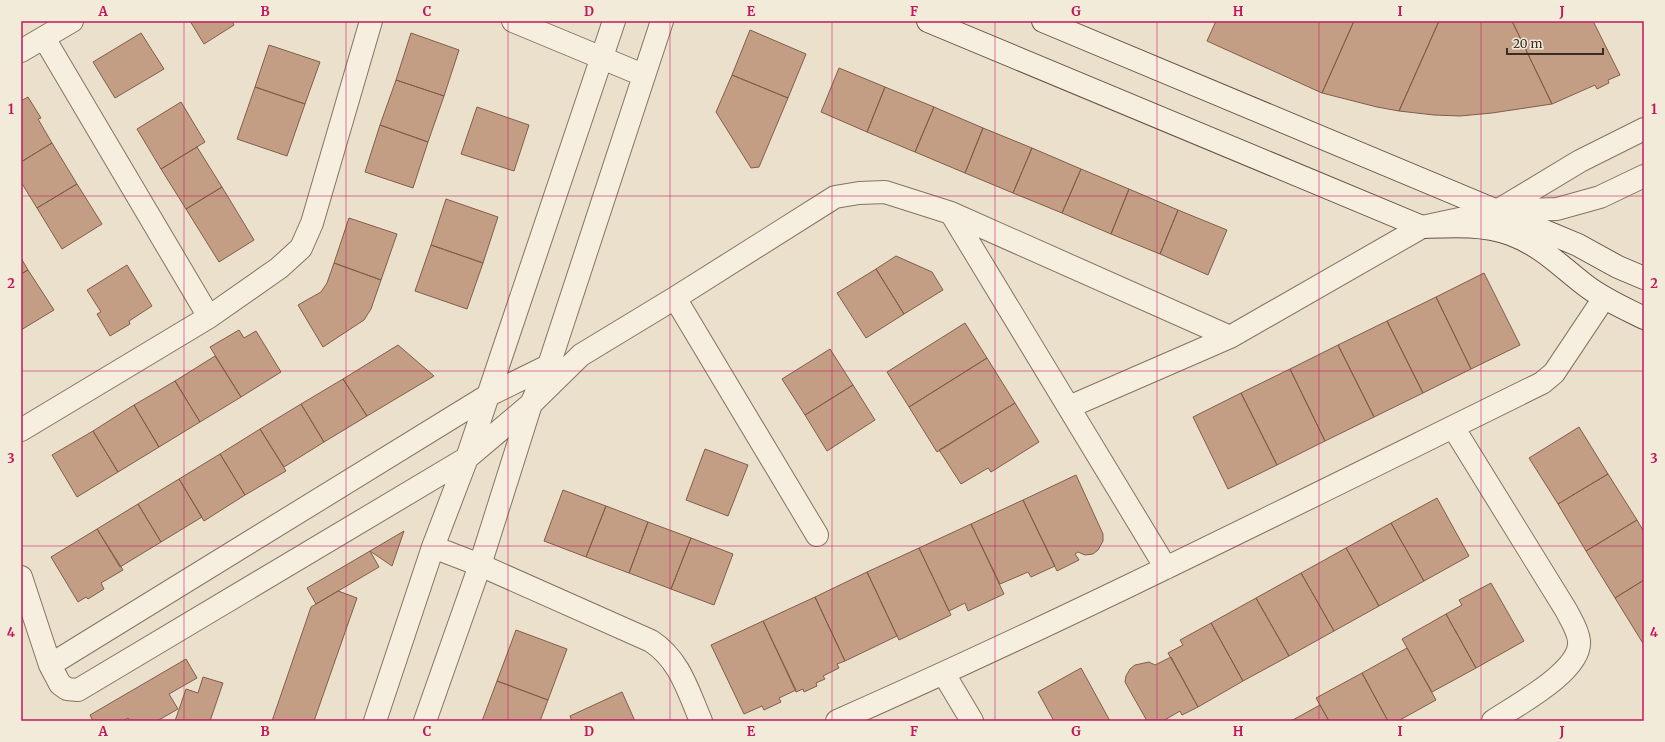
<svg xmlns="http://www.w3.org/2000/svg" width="1665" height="742" viewBox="0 0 1665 742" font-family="Merriweather,serif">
  <rect width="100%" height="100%" fill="#ebe0cb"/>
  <path fill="#c49d85" stroke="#825e49" d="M 190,21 L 232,21 L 234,25 L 204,44 Z
    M 1216,21 L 1354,21 L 1322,93 L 1207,41 Z
    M 1354,21 L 1439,21 L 1399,111 L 1377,107 L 1322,93 Z
    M 1439,21 L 1512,21 L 1552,104 L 1492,113 L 1460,116 L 1434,115 L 1399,111 Z
    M 1512,21 L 1593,21 L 1620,75 L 1608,80 L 1609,83 L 1597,89 L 1595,85 L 1552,104 Z
    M 750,30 L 806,54 L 788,98 L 732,75 Z
    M 141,33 L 164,69 L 115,98 L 93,62 Z
    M 411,33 L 459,50 L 444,96 L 396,80 Z
    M 269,45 L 320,62 L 305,104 L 255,87 Z
    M 839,68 L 885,87 L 867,132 L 821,112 Z
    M 732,75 L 788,98 L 759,167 L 751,168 L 716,112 Z
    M 396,80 L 444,96 L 428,142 L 380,125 Z
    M 255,87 L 305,104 L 287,156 L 237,139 Z
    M 885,87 L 934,107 L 915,152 L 867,132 Z
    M 28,97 L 41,118 L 38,119 L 52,143 L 21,162 L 21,101 Z
    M 181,102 L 205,142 L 161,169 L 137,129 Z
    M 477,107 L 529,125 L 514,171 L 461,154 Z
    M 934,107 L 983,128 L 965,173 L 915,152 Z
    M 380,125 L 428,142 L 413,188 L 365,172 Z
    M 983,128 L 1032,148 L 1013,193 L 965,173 Z
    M 52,143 L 77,184 L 37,208 L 21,182 L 21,162 Z
    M 197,147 L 222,187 L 186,209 L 161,169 Z
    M 1032,148 L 1081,169 L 1062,213 L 1013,193 Z
    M 1081,169 L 1129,189 L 1111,234 L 1062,213 Z
    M 77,184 L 102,224 L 62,249 L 37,208 Z
    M 222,187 L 254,240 L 219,262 L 186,209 Z
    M 1129,189 L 1178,210 L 1160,254 L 1111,234 Z
    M 446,199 L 498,217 L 483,263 L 431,245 Z
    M 1178,210 L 1227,230 L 1208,275 L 1160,254 Z
    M 349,218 L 397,234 L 381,280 L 334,263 Z
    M 431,245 L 483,263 L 467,309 L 415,291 Z
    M 896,256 L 932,272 L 943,290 L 904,314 L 876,269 Z
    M 21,258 L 28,270 L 21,274 Z
    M 334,263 L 381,280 L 371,309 L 364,320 L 323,347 L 298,305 L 321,292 L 327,283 Z
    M 127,265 L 152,306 L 129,321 L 130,324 L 110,336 L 97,314 L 101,312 L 87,290 Z
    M 876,269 L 904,314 L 866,338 L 837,293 Z
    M 28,270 L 54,310 L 21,330 L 21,274 Z
    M 1484,273 L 1520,345 L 1471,369 L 1436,297 Z
    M 1436,297 L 1471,369 L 1423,393 L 1387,321 Z
    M 1387,321 L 1423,393 L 1374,417 L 1338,345 Z
    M 965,323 L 987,358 L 909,407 L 887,372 Z
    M 239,330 L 244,338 L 256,331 L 281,372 L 241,397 L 210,347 Z
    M 398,345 L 434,376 L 367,416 L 343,379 Z
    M 1338,345 L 1374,417 L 1325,441 L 1290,369 Z
    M 830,349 L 853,385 L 805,415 L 782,379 Z
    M 215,356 L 241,397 L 200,422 L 175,381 Z
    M 987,358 L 1015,403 L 937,452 L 909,407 Z
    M 1290,369 L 1325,441 L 1277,465 L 1241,393 Z
    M 343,379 L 367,416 L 324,442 L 301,404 Z
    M 175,381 L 200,422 L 159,447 L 134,405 Z
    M 853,385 L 875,420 L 827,451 L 805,415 Z
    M 1241,393 L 1277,465 L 1228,489 L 1193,417 Z
    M 1015,403 L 1039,442 L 991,472 L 988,468 L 961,484 L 939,450 Z
    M 301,404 L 324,442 L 284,467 L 260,429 Z
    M 134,405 L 159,447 L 118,472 L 93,431 Z
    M 1579,427 L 1608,474 L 1558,504 L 1529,458 Z
    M 260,429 L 286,471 L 245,495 L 220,454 Z
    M 93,431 L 118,472 L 77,497 L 52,455 Z
    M 705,449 L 748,465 L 728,516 L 686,500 Z
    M 220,454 L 245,495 L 204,521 L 179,479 Z
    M 1608,474 L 1637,520 L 1586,551 L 1558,504 Z
    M 1076,475 L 1103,534 L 1103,541 L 1098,550 L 1093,554 L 1085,555 L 1078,552 L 1075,554 L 1079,560 L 1057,571 L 1023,500 Z
    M 179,479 L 202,517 L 161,542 L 138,504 Z
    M 563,490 L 606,506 L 586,557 L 544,541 Z
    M 1437,498 L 1469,556 L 1424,581 L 1391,523 Z
    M 1023,500 L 1055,566 L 1031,577 L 1028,572 L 1000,584 L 971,524 Z
    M 138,504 L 161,542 L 120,567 L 97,529 Z
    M 606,506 L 648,522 L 629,573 L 586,557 Z
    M 1637,520 L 1644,532 L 1644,580 L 1615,598 L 1586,551 Z
    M 648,522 L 691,538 L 671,589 L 629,573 Z
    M 1391,523 L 1424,581 L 1379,606 L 1346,548 Z
    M 971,524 L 1004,594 L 968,611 L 965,603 L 949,611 L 919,548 Z
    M 97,529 L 123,570 L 101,583 L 104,589 L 88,599 L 86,597 L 78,602 L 51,557 Z
    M 404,531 L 392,566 L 370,551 Z
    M 691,538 L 733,554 L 714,605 L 671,589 Z
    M 919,548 L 951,615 L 899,640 L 867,572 Z
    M 1346,548 L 1379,606 L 1334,631 L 1301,573 Z
    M 370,551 L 379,567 L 316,604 L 307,588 Z
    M 867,572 L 897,636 L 845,661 L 815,597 Z
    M 1301,573 L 1334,631 L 1289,656 L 1256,598 Z
    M 1644,580 L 1644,645 L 1615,598 Z
    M 1491,583 L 1524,641 L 1476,668 L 1446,614 L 1462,605 L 1459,600 Z
    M 338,591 L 357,598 L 314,721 L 272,721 L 311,607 Z
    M 815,597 L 845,661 L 837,664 L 839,668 L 823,676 L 825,679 L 816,683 L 817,686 L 804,692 L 803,689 L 796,692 L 763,621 Z
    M 1256,598 L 1289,656 L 1243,681 L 1211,623 Z
    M 1446,614 L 1476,668 L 1432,692 L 1402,639 Z
    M 763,621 L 796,690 L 779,698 L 781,702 L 764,710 L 762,706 L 744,714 L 711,645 Z
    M 1211,623 L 1243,681 L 1198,707 L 1168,653 L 1183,645 L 1180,640 Z
    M 516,630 L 567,649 L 548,700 L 497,681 Z
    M 1407,648 L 1436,700 L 1398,721 L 1388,721 L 1362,673 Z
    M 1171,657 L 1198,707 L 1182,715 L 1180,711 L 1163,721 L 1147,721 L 1125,682 L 1126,676 L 1130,669 L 1135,665 L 1149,662 L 1155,665 Z
    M 186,659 L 197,678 L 169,694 L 178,709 L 157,721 L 130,721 L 128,718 L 123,721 L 93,721 L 90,715 Z
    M 1081,668 L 1110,721 L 1054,721 L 1038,692 Z
    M 1362,673 L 1388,721 L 1329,721 L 1316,698 Z
    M 203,677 L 223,683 L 210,721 L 175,721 L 186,689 L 198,693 Z
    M 497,681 L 548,700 L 540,721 L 482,721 Z
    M 622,692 L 635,721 L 572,721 L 570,716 Z
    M 1320,705 L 1329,721 L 1291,721 Z"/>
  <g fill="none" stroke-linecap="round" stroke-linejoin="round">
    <g stroke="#867361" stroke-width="24">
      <path id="minor" d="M 513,21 L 643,75
        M 44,38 L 209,317
        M 21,51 L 72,21
        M 1644,129 L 1580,161 L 1497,211 L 1557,209 L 1600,197 L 1644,176
        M 951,213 L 1166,568
        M 675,298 L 817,535
        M 1069,407 L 1230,337 L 1422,227 L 1497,211
        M 1453,427 L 1566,610 C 1571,620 1578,630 1579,641 C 1582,671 1515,706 1493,721
        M 21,430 L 209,317 L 279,268 L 301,248 L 312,223 L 371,21
        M 433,547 L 480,565 L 651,641 C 680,660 688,691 701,721
        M 21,577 L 50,665 L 60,684 L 67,689 L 78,690 L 467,458 L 531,404 L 581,355 L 675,298 L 835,197 L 859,193 L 885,192 L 951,213 L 1230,337
        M 50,665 L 487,396 L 554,363
        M 944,674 L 972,721
        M 375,721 L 433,547 L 467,458 L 614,21
        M 425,721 L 480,565 L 531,404 L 549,365 L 662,21
        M 837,721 C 1075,616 1308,498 1542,383 L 1554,373 L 1604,298"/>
    </g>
    <g stroke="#685444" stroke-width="24">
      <path id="secondary" d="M 928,21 L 1422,227 C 1451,226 1483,224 1510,234 C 1542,246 1559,265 1585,285 C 1603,299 1624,308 1644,318
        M 1043,21 L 1497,211 L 1578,245 L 1618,267 L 1644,278"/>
    </g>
    <use href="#minor" stroke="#f6eede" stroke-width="22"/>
    <use href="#secondary" stroke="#f6eede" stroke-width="22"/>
  </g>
  <path fill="none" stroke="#c2185b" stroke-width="1" stroke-opacity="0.55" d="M 184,21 L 184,721M 346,21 L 346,721M 508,21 L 508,721M 670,21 L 670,721M 832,21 L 832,721M 995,21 L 995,721M 1157,21 L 1157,721M 1319,21 L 1319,721M 1481,21 L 1481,721M 21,196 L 1644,196M 21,371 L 1644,371M 21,546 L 1644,546"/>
  <rect width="1665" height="742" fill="none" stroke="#f3ebda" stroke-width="44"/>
  <path d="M1507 48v6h96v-6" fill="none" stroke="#382c23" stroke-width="2"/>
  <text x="1513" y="48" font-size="12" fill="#382c23" stroke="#f3ebda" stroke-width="3" paint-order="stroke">20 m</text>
  <rect x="22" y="22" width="1621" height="698" fill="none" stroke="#c2185b" stroke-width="1.5"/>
  <g font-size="13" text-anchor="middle" font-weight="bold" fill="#c2185b">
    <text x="103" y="16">A</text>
    <text x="265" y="16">B</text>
    <text x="427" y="16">C</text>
    <text x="589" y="16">D</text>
    <text x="751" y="16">E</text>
    <text x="914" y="16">F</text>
    <text x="1076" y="16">G</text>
    <text x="1238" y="16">H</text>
    <text x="1400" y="16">I</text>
    <text x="1562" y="16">J</text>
    <text x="11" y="114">1</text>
    <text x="1654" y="114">1</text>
    <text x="11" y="288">2</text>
    <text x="1654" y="288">2</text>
    <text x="11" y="463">3</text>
    <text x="1654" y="463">3</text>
    <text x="11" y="637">4</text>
    <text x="1654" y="637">4</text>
    <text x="103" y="736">A</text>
    <text x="265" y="736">B</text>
    <text x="427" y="736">C</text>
    <text x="589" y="736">D</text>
    <text x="751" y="736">E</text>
    <text x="914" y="736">F</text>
    <text x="1076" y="736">G</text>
    <text x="1238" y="736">H</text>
    <text x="1400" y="736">I</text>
    <text x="1562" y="736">J</text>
  </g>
</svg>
